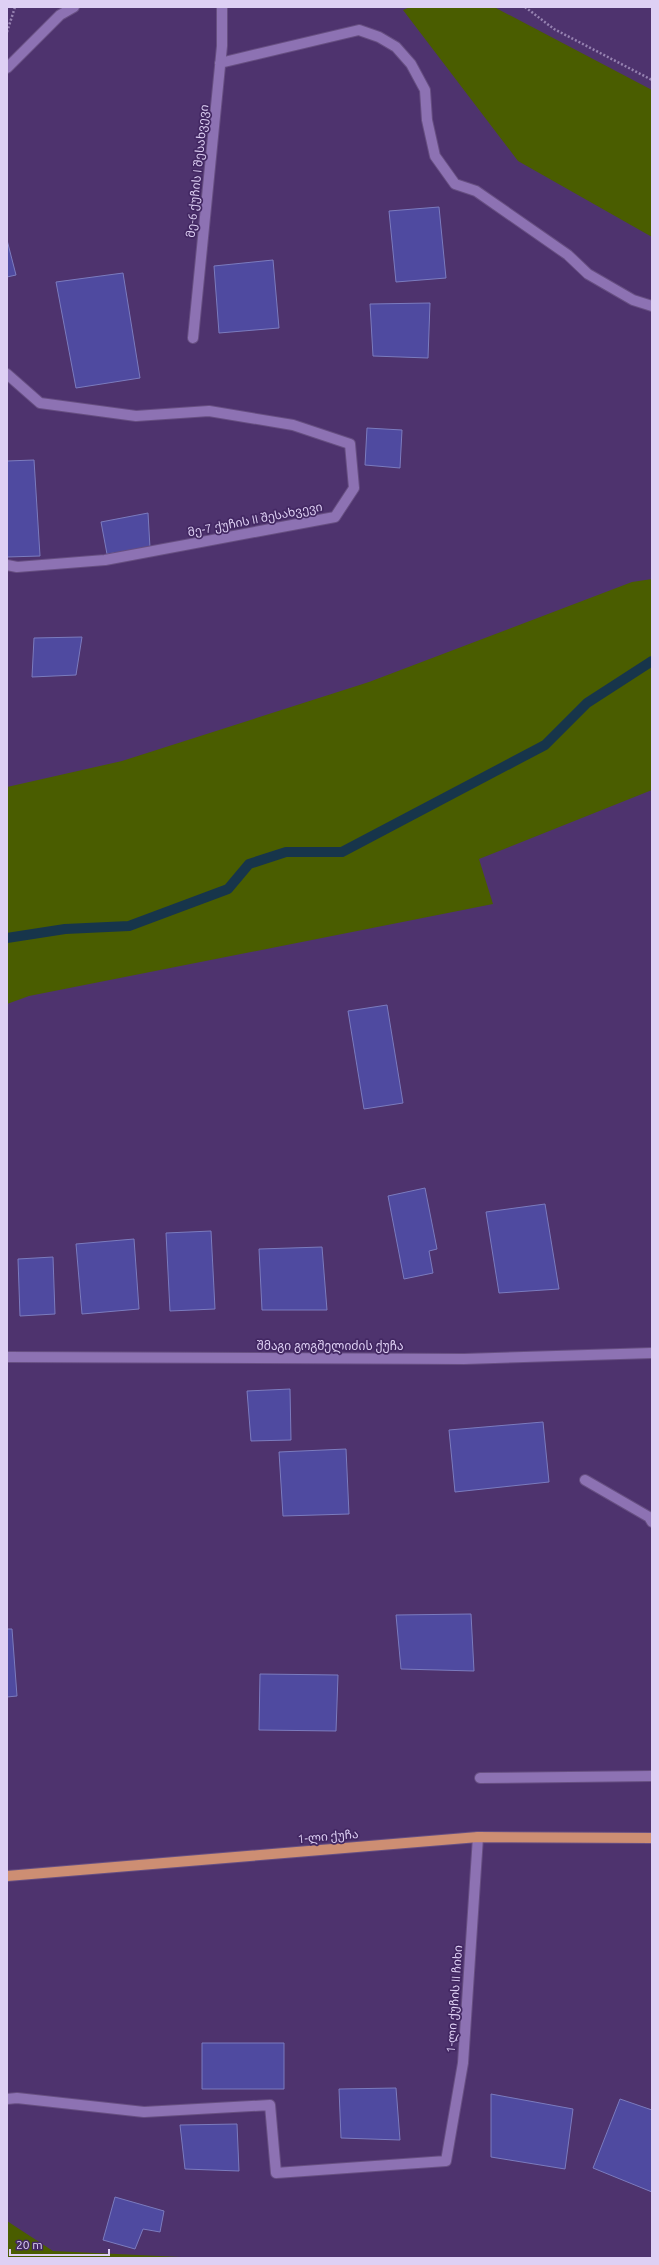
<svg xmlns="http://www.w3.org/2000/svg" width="659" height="2265" viewBox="0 0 659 2265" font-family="Ubuntu,'Noto Sans Georgian',sans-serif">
  <rect width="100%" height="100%" fill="#4e336e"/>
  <path fill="#4a5d00" d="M 410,7 L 494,7 L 652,90 L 652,237 L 518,161 L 403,10 Z
    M 652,579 L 652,790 L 479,859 L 493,904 L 29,996 L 7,1004 L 7,787 L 122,761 L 369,682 L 632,582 Z
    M 7,2221 L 53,2251 L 202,2258 L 7,2258 Z"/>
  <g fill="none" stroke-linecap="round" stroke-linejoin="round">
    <path stroke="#17354b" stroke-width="10" d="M 7,938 L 65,929 L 129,926 L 228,889 L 249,864 L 286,852 L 342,852 L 545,745 L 587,703 L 652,661"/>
  </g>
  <path fill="#4f4aa0" stroke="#7b7bbe" d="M 439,207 L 446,278 L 396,282 L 389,211 Z
    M 7,240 L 16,275 L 7,277 Z
    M 273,260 L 279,328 L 219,333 L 214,266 Z
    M 123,273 L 140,378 L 76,388 L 56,282 Z
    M 430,303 L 428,358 L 373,356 L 370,304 Z
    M 367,428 L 402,430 L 400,468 L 365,465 Z
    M 34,460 L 40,556 L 7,557 L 7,461 Z
    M 148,513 L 150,548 L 107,554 L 101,522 Z
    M 82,637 L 76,675 L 32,677 L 34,638 Z
    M 387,1005 L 403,1103 L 364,1109 L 348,1011 Z
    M 425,1188 L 437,1249 L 429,1251 L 433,1273 L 404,1279 L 388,1196 Z
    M 545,1204 L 559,1289 L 499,1293 L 486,1212 Z
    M 211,1231 L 215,1309 L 170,1311 L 166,1233 Z
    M 134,1239 L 139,1309 L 82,1314 L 76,1244 Z
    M 322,1247 L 327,1310 L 262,1310 L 259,1249 Z
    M 53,1257 L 55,1314 L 20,1316 L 18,1259 Z
    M 290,1389 L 291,1440 L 251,1441 L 247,1391 Z
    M 543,1422 L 549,1482 L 455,1492 L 449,1430 Z
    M 346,1449 L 349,1514 L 283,1516 L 279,1452 Z
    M 471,1614 L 474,1671 L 401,1669 L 396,1615 Z
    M 7,1629 L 12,1629 L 17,1696 L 7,1697 Z
    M 260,1674 L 338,1675 L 336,1731 L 259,1730 Z
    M 202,2043 L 284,2043 L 284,2089 L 202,2089 Z
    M 396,2088 L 400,2140 L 341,2138 L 339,2089 Z
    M 491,2094 L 573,2109 L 565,2169 L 491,2157 Z
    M 620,2099 L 652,2110 L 652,2192 L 593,2168 Z
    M 237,2124 L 239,2171 L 185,2169 L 180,2125 Z
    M 115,2197 L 164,2211 L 160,2232 L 143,2229 L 135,2249 L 103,2240 Z"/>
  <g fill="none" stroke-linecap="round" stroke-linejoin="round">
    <g stroke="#674f82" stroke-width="12">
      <path id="minor" d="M 220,63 L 359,30 L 379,37 L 396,47 L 411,64 L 425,90 L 427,120 L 435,156 L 455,184 L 476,191 L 568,255 L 588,274 L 633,300 L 652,306
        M 7,68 L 60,15 L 74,7
        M 193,338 L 222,46 L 222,7
        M 7,374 L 40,403 L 136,416 L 209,411 L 293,425 L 350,444 L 354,488 L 335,517 L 105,560 L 17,567 L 7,565
        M 7,1357 L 464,1359 L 652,1353
        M 585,1480 L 649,1517 L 652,1522
        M 480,1778 L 652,1776
        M 7,2099 L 17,2098 L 144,2112 L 270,2105 L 276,2173 L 446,2161 L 463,2063 L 478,1837"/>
    </g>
    <g stroke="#674f82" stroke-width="12">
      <path id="major" d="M 7,1876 L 478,1837 L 652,1838"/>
    </g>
    <path stroke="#9682b1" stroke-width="2.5" stroke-dasharray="2 2" stroke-linecap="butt" d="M 525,7 L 554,29 L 652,80
      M 7,32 L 15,7"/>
    <use href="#minor" stroke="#8d72b3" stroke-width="10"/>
    <use href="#major" stroke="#cd8e73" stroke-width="10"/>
  </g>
  <g text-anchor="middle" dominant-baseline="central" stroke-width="3.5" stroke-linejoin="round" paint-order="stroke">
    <g font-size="12" fill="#ded0f4" stroke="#432863">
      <text transform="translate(197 171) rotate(-84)">მე-6 ქუჩის I შესახვევი</text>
      <text transform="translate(255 519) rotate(-11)">მე-7 ქუჩის II შესახვევი</text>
      <text x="330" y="1345">შმაგი გოგშელიძის ქუჩა</text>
      <text transform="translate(328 1836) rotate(-5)">1-ლი ქუჩა</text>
      <text transform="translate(454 1999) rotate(-86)">1-ლი ქუჩის II ჩიხი</text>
    </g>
  </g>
  <rect width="659" height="2265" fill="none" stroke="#ded0f4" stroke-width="16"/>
  <path d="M10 2249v6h99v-6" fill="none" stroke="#ded0f4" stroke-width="2"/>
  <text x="16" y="2249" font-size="12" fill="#ded0f4" stroke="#432863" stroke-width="3" paint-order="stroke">20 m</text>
</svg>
